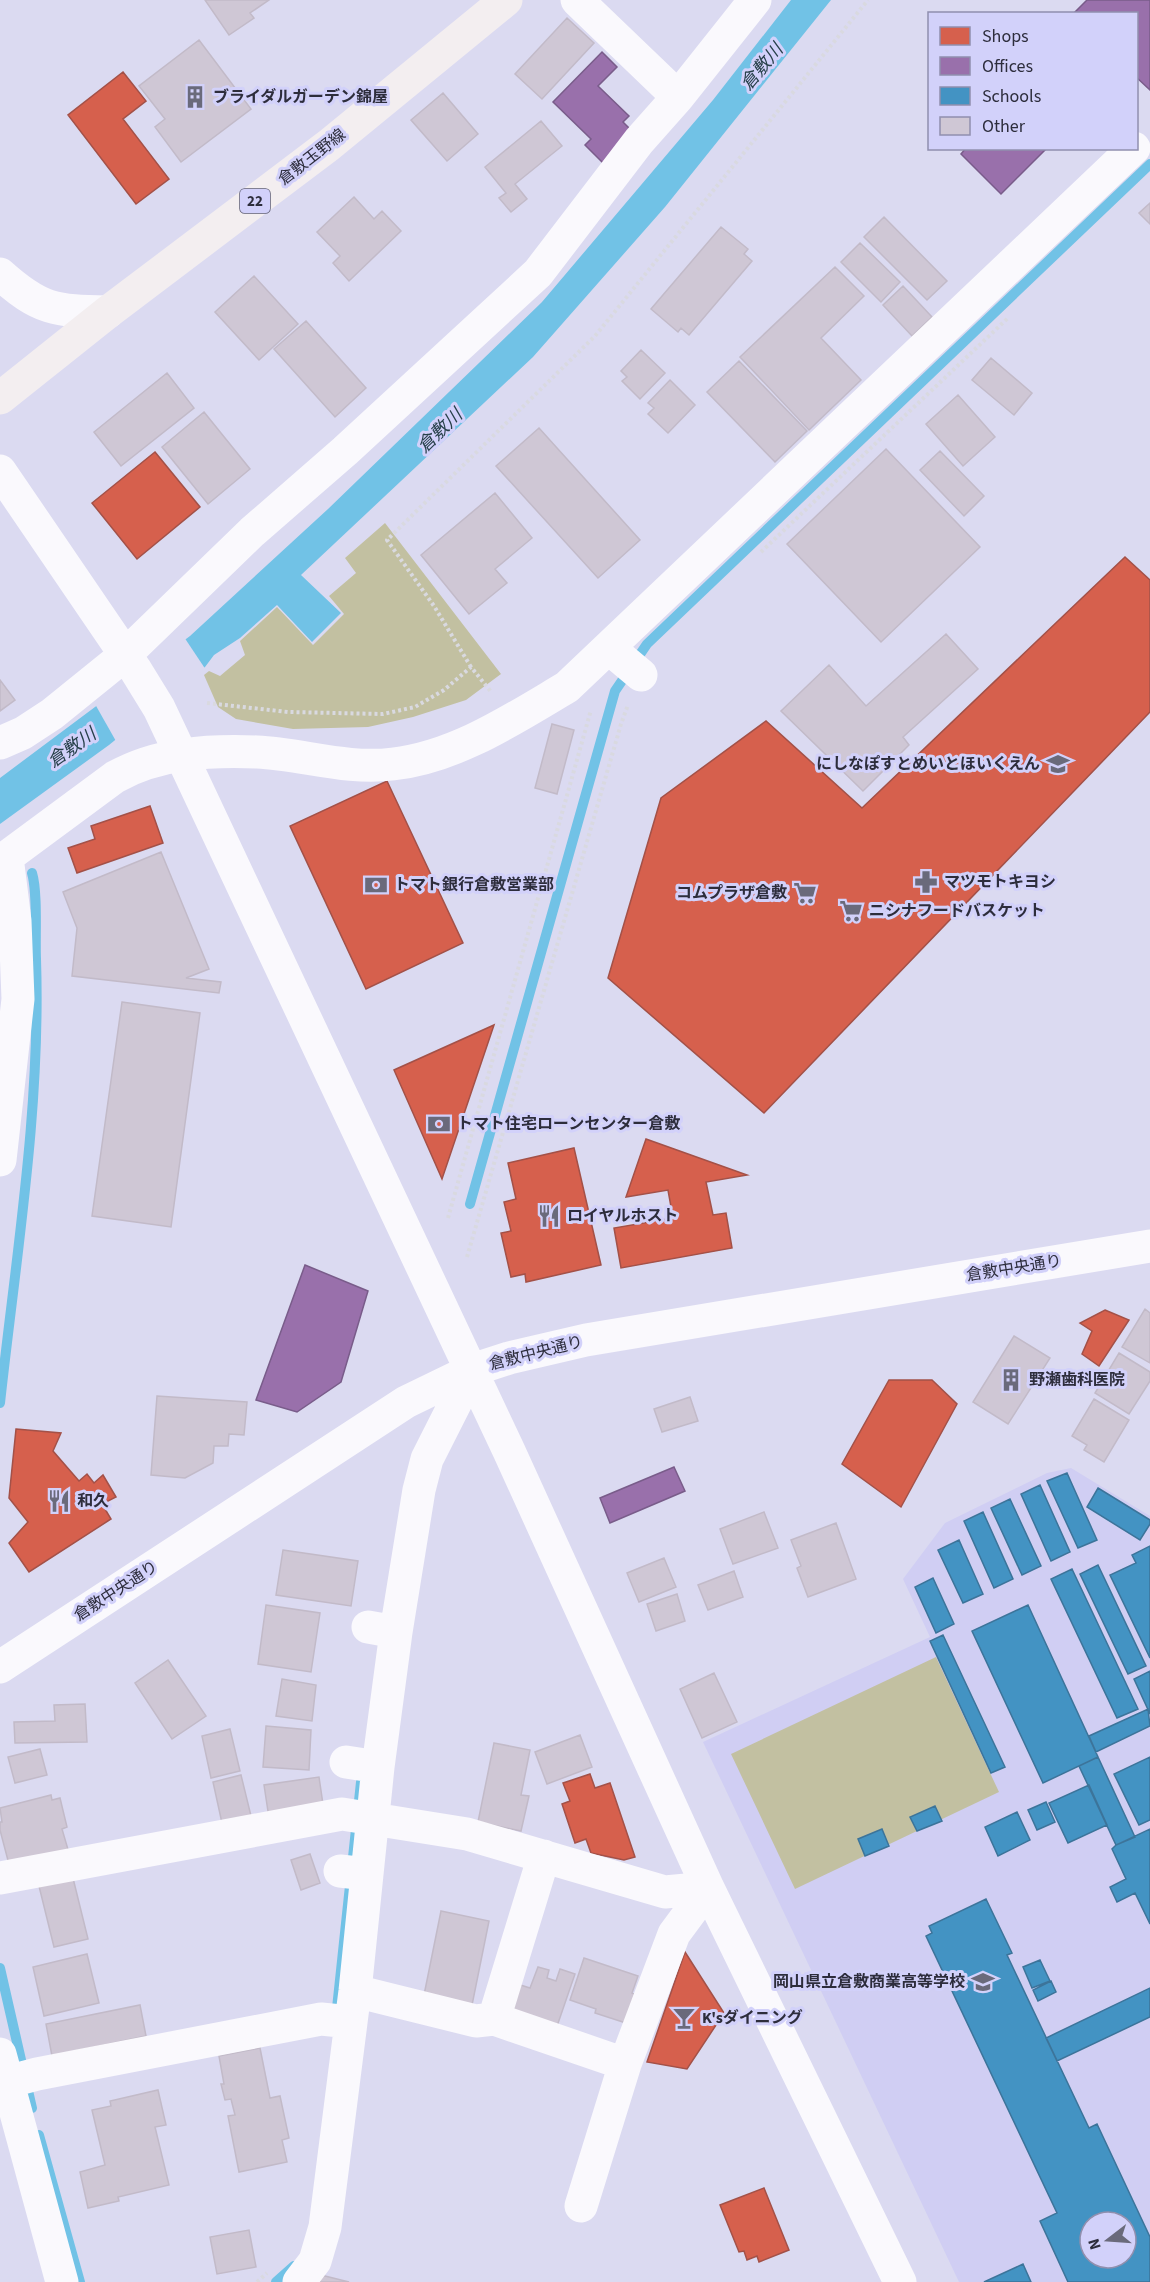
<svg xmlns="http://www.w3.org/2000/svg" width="1150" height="2282" viewBox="0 0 1150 2282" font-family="'Source Sans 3','Noto Sans JP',sans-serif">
  <rect width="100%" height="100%" fill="#dbdaf1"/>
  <path fill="#d0cef3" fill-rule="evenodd" d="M 1071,1468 L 1150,1516 L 1150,2282 L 959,2282 L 703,1742 L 930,1637 L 903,1579 L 945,1523 L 1047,1473 ZM 1090,2222 L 1126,2222 L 1126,2258 L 1090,2258 Z"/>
  <path fill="#c2c0a1" d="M 385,523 L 501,674 L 466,700 L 413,717 L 368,727 L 293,729 L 236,719 L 218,707 L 204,675 L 209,671 L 220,676 L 245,655 L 240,641 L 277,607 L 313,645 L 344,614 L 329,596 L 356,573 L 345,558 Z
    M 936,1657 L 999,1792 L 795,1889 L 731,1754 Z"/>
  <path fill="#71c2e6" d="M 791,0 L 831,0 L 665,207 L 533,357 L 301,575 L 341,613 L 312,642 L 277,605 L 240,638 L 214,655 L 205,667 L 109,745 L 0,824 L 0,778 L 190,636 L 328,509 L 542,302 L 713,100 Z"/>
  <path fill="#dbdaf1" d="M 184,637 L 206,670 L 117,743 L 95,704 Z"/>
  <path fill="#d6604d" stroke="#a35148" stroke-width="1.5" d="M 123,72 L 146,101 L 123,119 L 169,179 L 136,204 L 68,115 Z
    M 155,452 L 200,507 L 137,559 L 92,503 Z
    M 1125,557 L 1150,580 L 1150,712 L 764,1113 L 608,978 L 661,798 L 766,721 L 862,808 Z
    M 387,781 L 463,943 L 366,989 L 290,826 Z
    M 150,806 L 163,843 L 77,873 L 68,848 L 95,839 L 91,826 Z
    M 494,1025 L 442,1179 L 394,1070 Z
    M 646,1139 L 747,1175 L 706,1182 L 713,1215 L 726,1213 L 732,1248 L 621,1268 L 614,1228 L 673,1218 L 668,1190 L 626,1197 Z
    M 574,1148 L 601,1265 L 526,1282 L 525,1274 L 511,1277 L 501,1233 L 511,1231 L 504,1202 L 516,1199 L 508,1163 Z
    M 1105,1310 L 1129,1320 L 1099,1366 L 1082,1354 L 1092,1331 L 1080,1323 Z
    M 889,1380 L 932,1380 L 957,1404 L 901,1507 L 842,1464 Z
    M 16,1429 L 61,1433 L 53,1451 L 79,1481 L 87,1474 L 94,1483 L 103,1475 L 116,1497 L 102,1504 L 111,1519 L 29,1572 L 9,1543 L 28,1522 L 9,1498 Z
    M 590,1774 L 595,1788 L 610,1783 L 635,1857 L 624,1860 L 591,1853 L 586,1839 L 575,1843 L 562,1804 L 570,1801 L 563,1783 Z
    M 685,1952 L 724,2013 L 687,2069 L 647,2062 Z
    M 764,2188 L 789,2250 L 759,2262 L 757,2256 L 747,2260 L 744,2251 L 739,2252 L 720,2205 Z"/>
  <path fill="#9970ab" stroke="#795c8a" stroke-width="1.5" d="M 1087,0 L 1150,0 L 1150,90 L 1136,77 L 1136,14 L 1077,14 L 1075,12 Z
    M 602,52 L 617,67 L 598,86 L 629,116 L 623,122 L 635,134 L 605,165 L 585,145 L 591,139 L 553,102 Z
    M 966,148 L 1047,148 L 1001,194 L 961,154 Z
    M 305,1265 L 368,1291 L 341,1382 L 297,1412 L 256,1400 Z
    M 674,1467 L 685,1491 L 610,1523 L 600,1498 Z"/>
  <path fill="#4393c3" stroke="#3c749a" stroke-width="1.5" fill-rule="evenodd" d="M 1067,1473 L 1097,1540 L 1078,1548 L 1047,1481 Z
    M 1040,1485 L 1070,1552 L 1051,1561 L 1021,1494 Z
    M 1098,1488 L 1150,1520 L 1150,1524 L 1140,1540 L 1087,1507 Z
    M 1010,1499 L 1041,1566 L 1022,1575 L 991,1508 Z
    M 983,1512 L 1013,1579 L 994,1588 L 964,1521 Z
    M 959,1540 L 983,1594 L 963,1603 L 938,1550 Z
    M 1150,1546 L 1150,1658 L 1110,1575 L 1136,1563 L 1132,1555 Z
    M 1098,1565 L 1146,1666 L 1128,1674 L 1080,1574 Z
    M 1072,1569 L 1138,1709 L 1117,1718 L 1051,1579 Z
    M 933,1578 L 954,1624 L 936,1633 L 915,1587 Z
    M 1028,1605 L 1098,1757 L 1043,1783 L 972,1631 Z
    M 943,1635 L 1005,1767 L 991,1773 L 930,1641 Z
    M 1150,1671 L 1150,1714 L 1134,1679 Z
    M 1148,1709 L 1150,1726 L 1096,1752 L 1089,1736 Z
    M 1098,1757 L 1135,1837 L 1116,1845 L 1079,1766 Z
    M 1150,1757 L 1150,1820 L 1139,1825 L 1114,1774 Z
    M 1089,1785 L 1107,1825 L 1068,1843 L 1049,1803 Z
    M 1046,1802 L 1055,1822 L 1037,1830 L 1028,1810 Z
    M 935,1806 L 942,1821 L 917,1831 L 910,1817 Z
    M 1017,1812 L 1030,1840 L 998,1856 L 985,1827 Z
    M 882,1829 L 889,1846 L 865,1856 L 858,1839 Z
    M 1150,1829 L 1150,1924 L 1135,1893 L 1117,1902 L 1110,1887 L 1126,1879 L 1112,1849 L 1116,1845 Z
    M 986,1899 L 1012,1953 L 1007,1955 L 1089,2128 L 1097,2124 L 1150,2237 L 1150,2282 L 1068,2282 L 1040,2221 L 1057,2213 L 926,1936 L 932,1933 L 929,1926 ZM 1090,2222 L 1126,2222 L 1126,2258 L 1090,2258 Z
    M 1040,1960 L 1050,1981 L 1032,1988 L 1023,1967 Z
    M 1051,1981 L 1056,1992 L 1038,2001 L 1033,1990 Z
    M 1150,1988 L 1150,2017 L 1057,2061 L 1046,2038 Z
    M 1023,2264 L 1031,2282 L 984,2282 Z"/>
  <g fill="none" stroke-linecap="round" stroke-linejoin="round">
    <path stroke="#71c2e6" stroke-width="10" d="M 470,1204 L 615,691 L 647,644 L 1150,164
      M 0,1403 C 16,1256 41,1108 36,959 C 35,937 38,893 32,873
      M 0,1968 L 32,2108
      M 337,2008 L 361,1782
      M 39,2135 L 80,2282
      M 276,2282 L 294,2266"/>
  </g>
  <path fill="#cfc7d5" stroke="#c2bac8" stroke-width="1.5" d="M 205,0 L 269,0 L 250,13 L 254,18 L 229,35 Z
    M 567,18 L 594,43 L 542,99 L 515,74 Z
    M 199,40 L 251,109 L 181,162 L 155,127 L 165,119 L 139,86 Z
    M 443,93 L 478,134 L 447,161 L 411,120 Z
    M 541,121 L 562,146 L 515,184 L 527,199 L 511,212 L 499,198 L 506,193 L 485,167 Z
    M 354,197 L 374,219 L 382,211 L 401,231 L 349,281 L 333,263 L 340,256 L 317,232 Z
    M 1150,203 L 1150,224 L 1139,213 Z
    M 884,217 L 947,281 L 927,300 L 864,237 Z
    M 721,227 L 748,249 L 744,254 L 752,261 L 689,335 L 681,328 L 678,332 L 651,309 Z
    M 860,243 L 900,282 L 881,302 L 841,262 Z
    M 835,267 L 864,296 L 821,338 L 861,380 L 809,430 L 740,357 Z
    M 254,276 L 298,324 L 259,360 L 215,312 Z
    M 903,286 L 932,317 L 912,336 L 883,305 Z
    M 306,321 L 366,388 L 335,417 L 274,349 Z
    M 641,350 L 665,373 L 640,399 L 622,381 L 627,377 L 621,371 Z
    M 991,358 L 1032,393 L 1014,415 L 972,380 Z
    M 739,361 L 807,431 L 775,462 L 707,392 Z
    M 167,373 L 194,408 L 121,466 L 94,432 Z
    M 670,380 L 695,405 L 668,433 L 648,414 L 654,408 L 648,403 Z
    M 958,395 L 995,437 L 963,466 L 926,424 Z
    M 204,412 L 250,469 L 208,504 L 162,447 Z
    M 539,428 L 640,540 L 598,578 L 496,466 Z
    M 886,449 L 980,547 L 881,642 L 787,544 Z
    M 940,451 L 984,496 L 964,516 L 920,470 Z
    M 495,493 L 532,538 L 495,569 L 507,583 L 469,614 L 421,555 Z
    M 946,634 L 978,669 L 903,737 L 909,745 L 863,791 L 781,711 L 829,665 L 866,706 Z
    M 0,680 L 15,700 L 0,711 Z
    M 552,724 L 574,730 L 557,794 L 535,788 Z
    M 161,852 L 209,969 L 186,978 L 221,982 L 219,993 L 72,976 L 77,928 L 63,892 Z
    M 122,1002 L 200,1013 L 171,1227 L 92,1216 Z
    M 1145,1309 L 1150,1313 L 1150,1363 L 1122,1347 Z
    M 1014,1336 L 1050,1358 L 1008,1424 L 973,1402 Z
    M 1119,1353 L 1150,1372 L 1150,1381 L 1129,1414 L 1095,1393 Z
    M 157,1396 L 247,1402 L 244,1435 L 229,1434 L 228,1446 L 214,1446 L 213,1463 L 185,1478 L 151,1475 Z
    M 690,1397 L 698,1421 L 662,1432 L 654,1409 Z
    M 1094,1399 L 1129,1420 L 1104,1462 L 1084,1450 L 1087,1445 L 1072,1436 Z
    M 764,1512 L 778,1548 L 733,1564 L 720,1529 Z
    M 836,1523 L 856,1579 L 808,1597 L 797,1568 L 801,1566 L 791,1540 Z
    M 283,1550 L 358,1561 L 351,1606 L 276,1595 Z
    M 664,1558 L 676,1587 L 639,1602 L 627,1573 Z
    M 734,1571 L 743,1597 L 708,1610 L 698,1585 Z
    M 677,1594 L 685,1621 L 656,1631 L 647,1604 Z
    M 266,1605 L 320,1613 L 311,1672 L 258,1664 Z
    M 168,1660 L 206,1716 L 172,1739 L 135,1683 Z
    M 714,1673 L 737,1722 L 702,1738 L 680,1689 Z
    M 282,1679 L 316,1685 L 312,1721 L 276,1716 Z
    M 85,1704 L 87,1742 L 15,1743 L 14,1722 L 55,1721 L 54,1705 Z
    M 266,1726 L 311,1730 L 309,1770 L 263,1767 Z
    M 230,1729 L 240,1771 L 211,1778 L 202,1736 Z
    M 580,1735 L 592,1767 L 547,1784 L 535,1752 Z
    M 494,1743 L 530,1750 L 521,1795 L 529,1796 L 521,1831 L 478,1822 Z
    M 40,1749 L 47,1775 L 15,1783 L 8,1757 Z
    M 241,1775 L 251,1816 L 222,1823 L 213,1782 Z
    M 319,1777 L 324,1811 L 269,1818 L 264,1785 Z
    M 51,1795 L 52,1800 L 60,1798 L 67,1827 L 62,1829 L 69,1853 L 10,1868 L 0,1830 L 0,1822 L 2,1822 L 0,1808 Z
    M 310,1854 L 320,1883 L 301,1890 L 291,1860 Z
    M 71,1870 L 88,1939 L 54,1947 L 37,1878 Z
    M 441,1911 L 489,1921 L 470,2015 L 422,2005 Z
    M 87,1954 L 99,2003 L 44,2016 L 33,1967 Z
    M 584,1958 L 638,1976 L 632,1993 L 637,1995 L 629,2024 L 595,2013 L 596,2009 L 570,2000 Z
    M 538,1967 L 549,1970 L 547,1978 L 556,1981 L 560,1969 L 575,1974 L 555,2032 L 503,2014 L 514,1983 L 530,1988 Z
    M 140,2005 L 146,2036 L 52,2056 L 46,2024 Z
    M 260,2048 L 270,2098 L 280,2096 L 289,2138 L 282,2140 L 287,2162 L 239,2172 L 228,2116 L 235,2115 L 231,2099 L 225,2100 L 221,2084 L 224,2084 L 219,2056 Z
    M 158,2090 L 166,2125 L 155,2127 L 169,2185 L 118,2197 L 119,2201 L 88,2208 L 80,2172 L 105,2165 L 92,2110 L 111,2106 L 110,2101 Z
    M 249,2230 L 256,2267 L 217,2274 L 210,2237 Z
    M 321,2275 L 349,2282 L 319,2282 Z"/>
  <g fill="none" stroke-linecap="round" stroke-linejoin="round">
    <path stroke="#d9d9e0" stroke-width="4" stroke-dasharray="3 3" stroke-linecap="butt" d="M 761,552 L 1008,318
      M 471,667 L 434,606 L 387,540 L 595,336 L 868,0
      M 207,703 L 288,712 L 383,714 L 415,707 L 444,690 L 471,667 L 492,693
      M 448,1218 L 591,710
      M 467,1257 L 621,724 L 628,705
      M 257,2282 L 267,2273"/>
    <path stroke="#faf9fd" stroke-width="33" d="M 577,0 L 678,97
      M 0,274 C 40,310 55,311 108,312
      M 0,471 L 135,669 L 159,708 L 509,1451 L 708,1888 L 900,2282
      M 610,649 L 641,675
      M 0,743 L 23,733 L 52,714 L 125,655 L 252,532 L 345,451 L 538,273 L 639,141 L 678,97 L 755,0
      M 0,862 L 115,777 C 158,753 208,750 257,752 C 302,754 346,770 393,764 C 456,757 513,719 567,687 L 1134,148
      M 0,1160 L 18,999 L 15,921 L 7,857
      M 368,1627 L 396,1632
      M 0,1667 L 406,1402 L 472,1370 L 509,1358 L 586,1340 L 1150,1246
      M 346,1762 L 378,1767
      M 340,1871 L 367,1874
      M 0,1878 L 342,1814 L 467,1834 L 665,1892 L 708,1888
      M 355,1991 L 476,2021 L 494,2019 L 625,2064
      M 494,2019 L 544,1856
      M 0,2054 L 62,2282
      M 7,2082 L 37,2074 L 321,2019 L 351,2022
      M 581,2206 L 625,2064 L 674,1934 L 708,1888
      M 299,2282 L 315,2261 L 325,2227 L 355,1991 L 378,1767 L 396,1632 L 419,1490 L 427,1459 L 472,1370"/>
    <path stroke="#f3eef0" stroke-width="33" d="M 0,398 L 108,312 L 329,145 L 506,0"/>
  </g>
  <defs>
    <g id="building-bare" transform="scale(1.8)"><path d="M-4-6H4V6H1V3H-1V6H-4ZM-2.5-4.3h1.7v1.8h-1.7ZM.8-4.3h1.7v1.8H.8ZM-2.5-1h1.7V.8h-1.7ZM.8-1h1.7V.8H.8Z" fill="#6a6a7b" stroke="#d2d1fa" stroke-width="2.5" paint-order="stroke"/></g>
    <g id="school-bare" transform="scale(1.8)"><path d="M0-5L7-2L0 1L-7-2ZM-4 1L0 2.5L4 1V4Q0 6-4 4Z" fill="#6a6a7b" stroke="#d2d1fa" stroke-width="2.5" paint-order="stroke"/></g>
    <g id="pharmacy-bare" transform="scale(1.8)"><path d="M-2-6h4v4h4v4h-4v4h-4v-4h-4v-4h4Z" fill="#6a6a7b" stroke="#d2d1fa" stroke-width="2.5" paint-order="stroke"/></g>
    <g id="bank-bare" transform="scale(1.8)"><path d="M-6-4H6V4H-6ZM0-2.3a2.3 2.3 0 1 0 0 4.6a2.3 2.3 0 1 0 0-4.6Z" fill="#6a6a7b" stroke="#d2d1fa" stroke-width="2.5" paint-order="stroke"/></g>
    <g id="supermarket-bare" transform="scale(1.8)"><path d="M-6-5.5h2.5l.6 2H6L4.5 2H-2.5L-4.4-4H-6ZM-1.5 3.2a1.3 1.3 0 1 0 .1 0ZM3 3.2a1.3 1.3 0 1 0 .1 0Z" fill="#6a6a7b" stroke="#d2d1fa" stroke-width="2.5" paint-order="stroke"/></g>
    <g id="restaurant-bare" transform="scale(1.8)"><path d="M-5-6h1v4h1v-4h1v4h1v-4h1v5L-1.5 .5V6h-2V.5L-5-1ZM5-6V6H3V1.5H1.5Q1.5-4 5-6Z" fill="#6a6a7b" stroke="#d2d1fa" stroke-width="2.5" paint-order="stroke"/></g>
    <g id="bar-bare" transform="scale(1.8)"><path d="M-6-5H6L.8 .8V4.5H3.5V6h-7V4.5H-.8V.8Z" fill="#6a6a7b" stroke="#d2d1fa" stroke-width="2.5" paint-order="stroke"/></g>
  </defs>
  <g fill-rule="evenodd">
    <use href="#building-bare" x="195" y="97"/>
    <use href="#school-bare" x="1058" y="764"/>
    <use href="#pharmacy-bare" x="926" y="882"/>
    <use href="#bank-bare" x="376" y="885"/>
    <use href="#supermarket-bare" x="805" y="893"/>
    <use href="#supermarket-bare" x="851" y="911"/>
    <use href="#bank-bare" x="439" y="1124"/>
    <use href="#restaurant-bare" x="549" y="1216"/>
    <use href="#building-bare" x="1011" y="1380"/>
    <use href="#restaurant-bare" x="59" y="1501"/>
    <use href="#school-bare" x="983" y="1982"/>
    <use href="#bar-bare" x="684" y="2018"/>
  </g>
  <g text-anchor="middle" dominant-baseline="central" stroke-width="6" stroke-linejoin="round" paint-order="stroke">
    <rect fill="#d2d1fa" stroke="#5e5e75" stroke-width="1.5" x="240" y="189" width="30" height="24" rx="4.5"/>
    <g font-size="15" font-weight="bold" fill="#2d2d3c">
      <text x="255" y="201">22</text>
    </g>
    <g font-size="16" font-weight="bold" fill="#2d2d3c" stroke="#d2d1fa" text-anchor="start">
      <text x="213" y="97">ブライダルガーデン錦屋</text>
      <text x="1040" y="764" text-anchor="end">にしなぽすとめいとほいくえん</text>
      <text x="944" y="882">マツモトキヨシ</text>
      <text x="394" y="885">トマト銀行倉敷営業部</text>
      <text x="787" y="893" text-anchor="end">コムプラザ倉敷</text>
      <text x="869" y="911">ニシナフードバスケット</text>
      <text x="457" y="1124">トマト住宅ローンセンター倉敷</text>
      <text x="567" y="1216">ロイヤルホスト</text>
      <text x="1029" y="1380">野瀬歯科医院</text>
      <text x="77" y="1501">和久</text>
      <text x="965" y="1982" text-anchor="end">岡山県立倉敷商業高等学校</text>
      <text x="702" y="2018">K'sダイニング</text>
    </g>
    <g font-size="16" fill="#2d2d3c" stroke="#d2d1fa">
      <text transform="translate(312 157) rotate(-38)">倉敷玉野線</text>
      <text transform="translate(1014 1268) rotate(-9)">倉敷中央通り</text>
      <text transform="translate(536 1353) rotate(-14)">倉敷中央通り</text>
      <text transform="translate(116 1591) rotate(-33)">倉敷中央通り</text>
    </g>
    <g font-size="18" font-style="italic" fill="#27404a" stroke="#d2d1fa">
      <text transform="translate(762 67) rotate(-50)">倉敷川</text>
      <text transform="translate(440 431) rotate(-44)">倉敷川</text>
      <text transform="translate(72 748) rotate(-35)">倉敷川</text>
    </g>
  </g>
  <rect x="928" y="12" width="210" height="138" fill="#d2d1fa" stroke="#908fae" stroke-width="1.5"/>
  <rect x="940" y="27" width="30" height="18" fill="#d6604d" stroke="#908fae" stroke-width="1.5"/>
  <text x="982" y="42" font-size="18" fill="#2d2d3c">Shops</text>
  <rect x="940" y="57" width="30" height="18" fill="#9970ab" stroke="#908fae" stroke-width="1.5"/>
  <text x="982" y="72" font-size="18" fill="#2d2d3c">Offices</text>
  <rect x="940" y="87" width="30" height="18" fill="#4393c3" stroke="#908fae" stroke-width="1.5"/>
  <text x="982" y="102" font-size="18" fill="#2d2d3c">Schools</text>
  <rect x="940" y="117" width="30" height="18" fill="#cfc7d5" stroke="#908fae" stroke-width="1.5"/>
  <text x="982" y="132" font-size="18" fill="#2d2d3c">Other</text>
  <g transform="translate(1108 2240) rotate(253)"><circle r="28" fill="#d2d1fa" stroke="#908fae" stroke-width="1.5"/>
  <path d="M0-4.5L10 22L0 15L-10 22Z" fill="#6a6a7b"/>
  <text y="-9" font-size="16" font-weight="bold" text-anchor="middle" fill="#2d2d3c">N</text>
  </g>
</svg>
